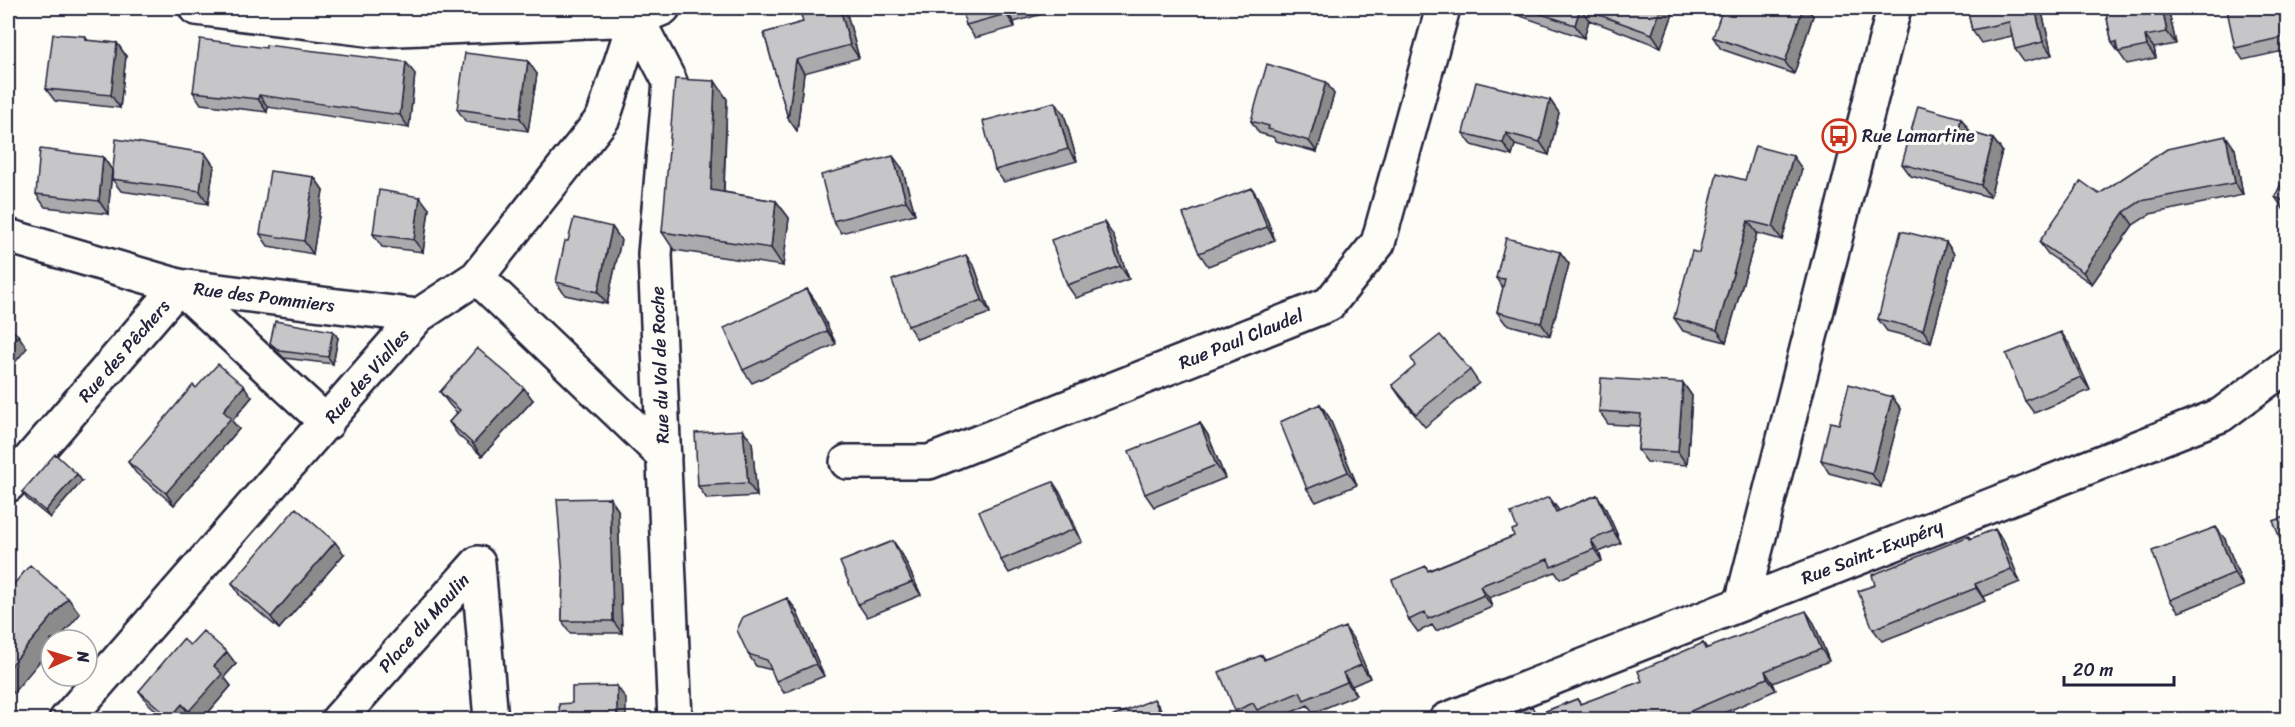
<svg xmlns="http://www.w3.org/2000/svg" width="2295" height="727" viewBox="0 0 2295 727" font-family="Sriracha,sans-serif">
  <rect width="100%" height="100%" fill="#fdfcf7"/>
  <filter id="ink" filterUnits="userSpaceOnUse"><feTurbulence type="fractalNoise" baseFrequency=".0167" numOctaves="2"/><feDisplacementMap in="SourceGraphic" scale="12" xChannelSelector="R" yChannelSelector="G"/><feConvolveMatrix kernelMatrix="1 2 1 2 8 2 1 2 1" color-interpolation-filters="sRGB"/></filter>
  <g filter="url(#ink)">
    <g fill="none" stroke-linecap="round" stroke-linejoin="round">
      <g stroke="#22223b" stroke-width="38">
        <path id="minor" d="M 196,8 L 375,30 L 637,19 L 663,8
          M 637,19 L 670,82 L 655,254 L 675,720
          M 8,236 L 179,286 L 418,316
          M 477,277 L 664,456
          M 847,462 L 929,462 L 1329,304 L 1378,243 L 1443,8
          M 8,485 L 179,286 L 327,423
          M 1742,603 L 1894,8
          M 66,720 L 418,316 L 477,277 L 603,118 L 639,8
          M 338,720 L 478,563 L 491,720
          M 1446,720 L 2221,415 L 2288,365"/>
      </g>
      <use href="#minor" stroke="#fdfcf7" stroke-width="33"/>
    </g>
    <path fill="#aaaaac" stroke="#22223b" stroke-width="1.5" d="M 815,8 L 843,8 L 847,14 L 859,58 L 804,73 L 797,131 L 788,118 L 764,33 L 803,22 Z
      M 962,8 L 1045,8 L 1046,13 L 1014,22 L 1015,27 L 975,38 L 966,25 Z
      M 1508,8 L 1675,8 L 1661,47 L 1589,20 L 1584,38 L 1512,13 Z
      M 1967,8 L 2041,8 L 2052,55 L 2024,62 L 2015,49 L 2012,36 L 1981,43 L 1972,30 Z
      M 2105,8 L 2168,8 L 2176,44 L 2154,48 L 2156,58 L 2127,64 L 2112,43 Z
      M 2288,8 L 2288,50 L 2243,60 L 2235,48 Z
      M 1813,16 L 1794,74 L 1721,49 L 1713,37 Z
      M 85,36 L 88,41 L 117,43 L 126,56 L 120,108 L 55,101 L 46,89 Z
      M 415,74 L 409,128 L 268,107 L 267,112 L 201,104 L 193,92 Z
      M 537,74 L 528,131 L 466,122 L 457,109 Z
      M 1326,82 L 1334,94 L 1317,152 L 1276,141 L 1273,137 L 1259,133 L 1251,121 Z
      M 727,99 L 724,192 L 776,201 L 789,218 L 783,266 L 674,250 L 662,232 Z
      M 1550,100 L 1559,113 L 1549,155 L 1515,145 L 1512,156 L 1472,145 L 1463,133 Z
      M 1064,114 L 1077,161 L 1004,182 L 995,170 Z
      M 1969,130 L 1969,132 L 1993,139 L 2002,151 L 1990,197 L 1911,176 L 1902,164 Z
      M 2235,149 L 2243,195 L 2150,214 L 2133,225 L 2092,284 L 2048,254 L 2039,242 L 2099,194 Z
      M 103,157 L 112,170 L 108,214 L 45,207 L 36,194 Z
      M 214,166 L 208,204 L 121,191 L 112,179 Z
      M 902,168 L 915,214 L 841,233 L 833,221 Z
      M 1802,169 L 1782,240 L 1757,233 L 1726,342 L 1683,331 L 1674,318 L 1699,253 L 1745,180 Z
      M 2288,169 L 2288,211 L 2284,210 L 2275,197 Z
      M 314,177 L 323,190 L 313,254 L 268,246 L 260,234 Z
      M 1260,201 L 1275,240 L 1208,266 L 1199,253 Z
      M 429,209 L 423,252 L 382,247 L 373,234 Z
      M 612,227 L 621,240 L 607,304 L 565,295 L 556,282 L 568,241 Z
      M 1113,235 L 1129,279 L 1076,298 L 1067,285 Z
      M 1946,242 L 1954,254 L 1931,342 L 1887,331 L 1878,319 Z
      M 1560,252 L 1569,264 L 1550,336 L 1506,324 L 1497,312 L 1503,288 L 1496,278 Z
      M 975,268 L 990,313 L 917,339 L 908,326 Z
      M 807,289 L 816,302 L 836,344 L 752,383 L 743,370 Z
      M 333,331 L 338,338 L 333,364 L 284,358 L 275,349 L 270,343 Z
      M 2070,345 L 2090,390 L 2034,413 L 2025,401 Z
      M 1470,370 L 1479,383 L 1425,427 L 1401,398 L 1392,385 Z
      M 1683,383 L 1692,396 L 1687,465 L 1647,462 L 1638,450 L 1640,426 L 1608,424 L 1599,411 Z
      M 196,388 L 252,397 L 232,421 L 239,429 L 174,505 L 136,473 L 128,462 Z
      M 440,392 L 533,400 L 482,456 L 458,435 L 449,422 L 457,413 L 449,404 Z
      M 1892,397 L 1901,409 L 1881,487 L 1829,473 L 1821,460 L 1839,424 Z
      M 1320,404 L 1329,417 L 1357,485 L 1316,502 L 1307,489 Z
      M 1200,423 L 1208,435 L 1225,478 L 1154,507 L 1145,494 Z
      M 743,430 L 752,442 L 757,496 L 707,499 L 698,486 Z
      M 82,481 L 50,518 L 27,499 L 22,492 Z
      M 1061,494 L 1082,542 L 1009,573 L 1001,560 Z
      M 1597,495 L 1605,507 L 1621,543 L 1599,552 L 1602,561 L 1560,579 L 1555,572 L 1489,598 L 1492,607 L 1436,631 L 1432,625 L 1418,632 L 1409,620 L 1429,570 L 1514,536 L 1517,528 L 1549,497 L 1559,511 Z
      M 610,498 L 618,510 L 622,633 L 570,633 L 562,621 L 563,576 Z
      M 1971,538 L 2004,542 L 2020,582 L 1983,597 L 1985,601 L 1882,641 L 1873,629 L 1875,585 Z
      M 2225,539 L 2243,586 L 2179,612 L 2170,600 Z
      M 893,541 L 902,554 L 921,595 L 867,617 L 858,604 Z
      M 344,554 L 279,629 L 240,596 L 232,583 Z
      M 787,598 L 796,610 L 824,676 L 784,693 L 776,681 L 772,670 L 756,666 L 748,654 Z
      M 1814,623 L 1829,661 L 1773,683 L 1776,690 L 1708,720 L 1499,720 L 1538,714 L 1577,699 L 1581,704 L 1642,681 L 1703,643 L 1707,648 Z
      M 1354,640 L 1370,678 L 1352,686 L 1356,695 L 1313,713 L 1308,705 L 1274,720 L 1263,720 L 1261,716 L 1253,720 L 1241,720 L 1235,711 L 1262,655 L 1265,659 Z
      M 190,645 L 236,664 L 224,677 L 231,686 L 202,720 L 194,720 L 191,717 L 189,720 L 166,720 L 148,703 L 139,691 Z"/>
    <path fill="#8b8b8c" stroke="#22223b" stroke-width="1.5" d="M 840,8 L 843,8 L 847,14 L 859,58 L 850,45 Z
      M 1580,8 L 1589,20 L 1584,38 L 1575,25 Z
      M 1661,8 L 1675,8 L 1661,47 L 1652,34 Z
      M 1803,8 L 1807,8 L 1813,16 L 1794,74 L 1785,62 Z
      M 2035,8 L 2041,8 L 2052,55 L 2043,42 Z
      M 2162,8 L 2168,8 L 2176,44 L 2167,32 Z
      M 1005,10 L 1014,22 L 1015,27 L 1006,14 Z
      M 2145,36 L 2154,48 L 2156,58 L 2147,46 Z
      M 117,43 L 126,56 L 120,108 L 111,95 Z
      M 796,60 L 804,73 L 797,131 L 788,118 Z
      M 528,61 L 537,74 L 528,131 L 520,118 Z
      M 406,62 L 415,74 L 409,128 L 400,115 Z
      M 715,81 L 727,99 L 723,207 L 711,190 Z
      M 1326,82 L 1334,94 L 1317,152 L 1309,141 Z
      M 259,95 L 268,107 L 267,112 L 258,99 Z
      M 1550,100 L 1559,113 L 1549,155 L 1540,142 Z
      M 1055,102 L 1064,114 L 1077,161 L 1068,149 Z
      M 1961,118 L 1969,130 L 1967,141 L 1959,129 Z
      M 1506,133 L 1515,145 L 1512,156 L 1503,143 Z
      M 2226,136 L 2235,149 L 2243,195 L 2235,183 Z
      M 1993,139 L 2002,151 L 1990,197 L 1981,185 Z
      M 205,153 L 214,166 L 208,204 L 200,191 Z
      M 893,156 L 902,168 L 915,214 L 906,201 Z
      M 1793,156 L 1802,169 L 1782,240 L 1773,227 Z
      M 103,157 L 112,170 L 108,214 L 99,201 Z
      M 314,177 L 323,190 L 313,254 L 304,241 Z
      M 1252,188 L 1260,201 L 1275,240 L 1267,227 Z
      M 420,197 L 429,209 L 423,252 L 414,240 Z
      M 776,201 L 789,218 L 783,266 L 771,248 Z
      M 2124,212 L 2133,225 L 2092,284 L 2083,272 Z
      M 1748,221 L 1757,233 L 1726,342 L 1717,330 Z
      M 1104,222 L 1113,235 L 1129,279 L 1120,266 Z
      M 612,227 L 621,240 L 607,304 L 598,292 Z
      M 1946,242 L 1954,254 L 1931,342 L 1923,330 Z
      M 1560,252 L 1569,264 L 1550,336 L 1541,323 Z
      M 966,255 L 975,268 L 990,313 L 982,300 Z
      M 807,289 L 816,302 L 836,344 L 827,331 Z
      M 333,331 L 338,338 L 333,364 L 328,357 Z
      M 2061,332 L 2070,345 L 2090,390 L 2081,377 Z
      M 18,335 L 27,348 L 8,371 L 8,348 Z
      M 1683,383 L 1692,396 L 1687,465 L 1678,452 Z
      M 244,386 L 252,397 L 232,421 L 239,429 L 174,505 L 166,493 L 223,411 Z
      M 524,388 L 533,400 L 482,456 L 473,444 Z
      M 1892,397 L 1901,409 L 1881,487 L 1872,474 Z
      M 1320,404 L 1329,417 L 1357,485 L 1348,472 Z
      M 1200,423 L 1208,435 L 1225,478 L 1216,465 Z
      M 743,430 L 752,442 L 757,496 L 748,483 Z
      M 77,474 L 82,481 L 50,518 L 45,511 Z
      M 1053,482 L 1061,494 L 1082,542 L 1074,529 Z
      M 1597,495 L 1605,507 L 1621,543 L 1613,531 Z
      M 1549,497 L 1558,509 L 1564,524 L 1556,512 Z
      M 610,498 L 618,510 L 622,633 L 613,621 Z
      M 2216,527 L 2225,539 L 2243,586 L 2234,573 Z
      M 1995,529 L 2004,542 L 2020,582 L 2011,569 Z
      M 1591,540 L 1599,552 L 1602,561 L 1594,549 Z
      M 893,541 L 902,554 L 921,595 L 912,582 Z
      M 335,542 L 344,554 L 279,629 L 271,617 Z
      M 1975,584 L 1983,597 L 1985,601 L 1976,588 Z
      M 1480,586 L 1489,598 L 1492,607 L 1484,595 Z
      M 68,598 L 80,614 L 58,640 L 51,640 L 51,648 L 8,699 L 8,669 Z
      M 787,598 L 796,610 L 824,676 L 816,664 Z
      M 1806,611 L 1814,623 L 1829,661 L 1821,649 Z
      M 1345,627 L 1354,640 L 1370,678 L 1361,665 Z
      M 227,652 L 236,664 L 224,677 L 231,686 L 202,720 L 195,720 L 189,711 L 214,666 Z
      M 1765,671 L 1773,683 L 1776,690 L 1767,678 Z
      M 1343,673 L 1352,686 L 1356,695 L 1347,682 Z
      M 617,686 L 626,699 L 626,720 L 617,720 Z
      M 1154,699 L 1162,711 L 1166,720 L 1163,720 Z
      M 182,704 L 191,717 L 189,720 L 171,720 L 170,718 Z"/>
    <path fill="#c6c6c8" stroke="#22223b" stroke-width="1.5" d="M 815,8 L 840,8 L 850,45 L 796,60 L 788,118 L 764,33 L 803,22 L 800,11 Z
      M 962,8 L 1012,8 L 1005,10 L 1006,14 L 966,25 Z
      M 1523,8 L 1661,8 L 1652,34 L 1580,8 L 1575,25 Z
      M 1723,8 L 1803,8 L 1785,62 L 1713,37 Z
      M 1967,8 L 2035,8 L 2043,42 L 2015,49 L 2009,22 L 1972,30 Z
      M 2105,8 L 2162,8 L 2167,32 L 2145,36 L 2147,46 L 2118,52 L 2116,42 L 2112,43 Z
      M 2238,8 L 2288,8 L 2288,36 L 2235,48 L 2227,10 Z
      M 53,34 L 85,36 L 85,40 L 117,43 L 111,95 L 46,89 Z
      M 200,39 L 266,48 L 266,45 L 406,62 L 400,115 L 259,95 L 258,99 L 193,92 Z
      M 465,53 L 528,61 L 520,118 L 457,109 Z
      M 1267,64 L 1326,82 L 1309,141 L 1268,129 L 1269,126 L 1251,121 Z
      M 675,79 L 715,81 L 711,190 L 776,201 L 771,248 L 662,232 Z
      M 1476,82 L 1550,100 L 1540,142 L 1506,133 L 1503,143 L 1463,133 Z
      M 1055,102 L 1068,149 L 995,170 L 983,121 Z
      M 1918,106 L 1961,118 L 1959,129 L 1993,139 L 1981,185 L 1902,164 Z
      M 2226,136 L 2235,183 L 2141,201 L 2124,212 L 2083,272 L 2039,242 L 2081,181 L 2099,194 L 2167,149 Z
      M 116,139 L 205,153 L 200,191 L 112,179 Z
      M 1755,146 L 1793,156 L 1773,227 L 1748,221 L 1717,330 L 1674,318 L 1692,251 L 1699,253 L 1717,173 L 1745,180 Z
      M 40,149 L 103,157 L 99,201 L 36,194 Z
      M 893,156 L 906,201 L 833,221 L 821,175 Z
      M 2288,169 L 2288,203 L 2275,197 Z
      M 270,171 L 314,177 L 304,241 L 260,234 Z
      M 1252,188 L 1267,227 L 1199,253 L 1183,214 Z
      M 379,190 L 420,197 L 414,240 L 373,234 Z
      M 574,218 L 612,227 L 598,292 L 556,282 L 565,241 L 568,241 Z
      M 1104,222 L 1120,266 L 1067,285 L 1051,240 Z
      M 1901,231 L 1946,242 L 1923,330 L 1878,319 Z
      M 1506,238 L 1560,252 L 1541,323 L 1497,312 L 1505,279 L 1496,278 Z
      M 966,255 L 982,300 L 908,326 L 892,280 Z
      M 807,289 L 827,331 L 743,370 L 724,328 Z
      M 275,321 L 333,331 L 328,357 L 280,351 L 270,343 Z
      M 8,326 L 18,335 L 8,348 Z
      M 2061,332 L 2081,377 L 2025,401 L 2006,354 Z
      M 1440,335 L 1470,370 L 1416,414 L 1392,385 L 1415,366 L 1411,358 Z
      M 477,348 L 524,388 L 473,444 L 449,422 L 460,410 L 440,392 Z
      M 218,364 L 244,386 L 223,411 L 231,418 L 166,493 L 128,462 L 193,385 L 196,388 Z
      M 1601,378 L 1683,383 L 1678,452 L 1638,450 L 1641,414 L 1599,411 Z
      M 1849,384 L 1892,397 L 1872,474 L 1821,460 L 1830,422 L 1839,424 Z
      M 1320,404 L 1348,472 L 1307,489 L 1280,422 Z
      M 1200,423 L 1216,465 L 1145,494 L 1129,451 Z
      M 743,430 L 748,483 L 698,486 L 695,433 Z
      M 55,454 L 77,474 L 45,511 L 22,492 Z
      M 1053,482 L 1074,529 L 1001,560 L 979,511 Z
      M 1597,495 L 1613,531 L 1591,540 L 1594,549 L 1551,567 L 1548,559 L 1480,586 L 1484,595 L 1428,619 L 1425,612 L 1409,620 L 1392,580 L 1426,566 L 1428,571 L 1514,536 L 1512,530 L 1517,528 L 1511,513 L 1549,497 L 1556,512 Z
      M 610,498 L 613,621 L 562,621 L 563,576 L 557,499 Z
      M 296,508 L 335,542 L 271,617 L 232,583 Z
      M 2288,516 L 2288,558 L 2273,521 Z
      M 2216,527 L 2234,573 L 2170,600 L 2152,551 Z
      M 1995,529 L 2011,569 L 1975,584 L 1976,588 L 1873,629 L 1858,591 L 1875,585 L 1872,575 L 1969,536 L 1970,539 Z
      M 893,541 L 912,582 L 858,604 L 840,562 Z
      M 30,565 L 68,598 L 8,669 L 8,591 Z
      M 787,598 L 816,664 L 776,681 L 767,660 L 748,654 L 737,630 L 743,617 Z
      M 1806,611 L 1821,649 L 1765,671 L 1767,678 L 1670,720 L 1499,720 L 1532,706 L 1536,715 L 1577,699 L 1580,704 L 1642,681 L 1638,671 L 1703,643 L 1705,649 Z
      M 1345,627 L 1361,665 L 1343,673 L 1347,682 L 1304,700 L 1300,692 L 1257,710 L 1253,703 L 1235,711 L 1219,672 L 1262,655 L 1264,660 Z
      M 203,631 L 227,652 L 214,666 L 222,674 L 189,711 L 182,704 L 170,718 L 139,691 L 183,639 L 190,645 Z
      M 617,686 L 617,720 L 560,720 L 559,704 L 572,703 L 572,687 Z
      M 1154,699 L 1163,720 L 1104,720 Z"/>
  </g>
  <defs>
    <g id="bus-ring" transform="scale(1.725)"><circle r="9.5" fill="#fdfcf7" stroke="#c8321e" stroke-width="1.5"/><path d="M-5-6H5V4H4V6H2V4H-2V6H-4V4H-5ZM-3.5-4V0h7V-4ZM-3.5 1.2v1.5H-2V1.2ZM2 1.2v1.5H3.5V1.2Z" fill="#c8321e"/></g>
  </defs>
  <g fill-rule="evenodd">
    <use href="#bus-ring" x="1839" y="136"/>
  </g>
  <g text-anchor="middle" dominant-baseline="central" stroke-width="6" stroke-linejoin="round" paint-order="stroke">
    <g font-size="18" fill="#22223b" stroke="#fdfcf7" text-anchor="start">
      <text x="1862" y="136">Rue Lamartine</text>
    </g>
    <g font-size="18" fill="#22223b" stroke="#fdfcf7">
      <text transform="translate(264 297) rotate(7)">Rue des Pommiers</text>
      <text transform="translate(1241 339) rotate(-22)">Rue Paul Claudel</text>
      <text transform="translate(124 351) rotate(-49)">Rue des Pêchers</text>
      <text transform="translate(660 365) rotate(-92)">Rue du Val de Roche</text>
      <text transform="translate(367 376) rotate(-49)">Rue des Vialles</text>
      <text transform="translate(1872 552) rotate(-21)">Rue Saint-Exupéry</text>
      <text transform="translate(424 623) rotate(-48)">Place du Moulin</text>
    </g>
  </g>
  <rect width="2295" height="727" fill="none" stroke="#fdfcf7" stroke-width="30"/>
  <rect x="15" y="15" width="2265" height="697" fill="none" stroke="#22223b" stroke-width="2" filter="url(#ink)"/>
  <g transform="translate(69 658) rotate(86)"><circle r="28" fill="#fdfcf7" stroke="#a5a5ac" stroke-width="1.5"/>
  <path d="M0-4.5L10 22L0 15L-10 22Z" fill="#c8321e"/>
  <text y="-9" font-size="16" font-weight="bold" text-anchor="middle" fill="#22223b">N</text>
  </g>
  <path d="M2064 676v9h110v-9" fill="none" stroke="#22223b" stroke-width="3"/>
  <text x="2073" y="676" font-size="18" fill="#22223b" stroke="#fdfcf7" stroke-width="4.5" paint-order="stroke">20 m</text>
</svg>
